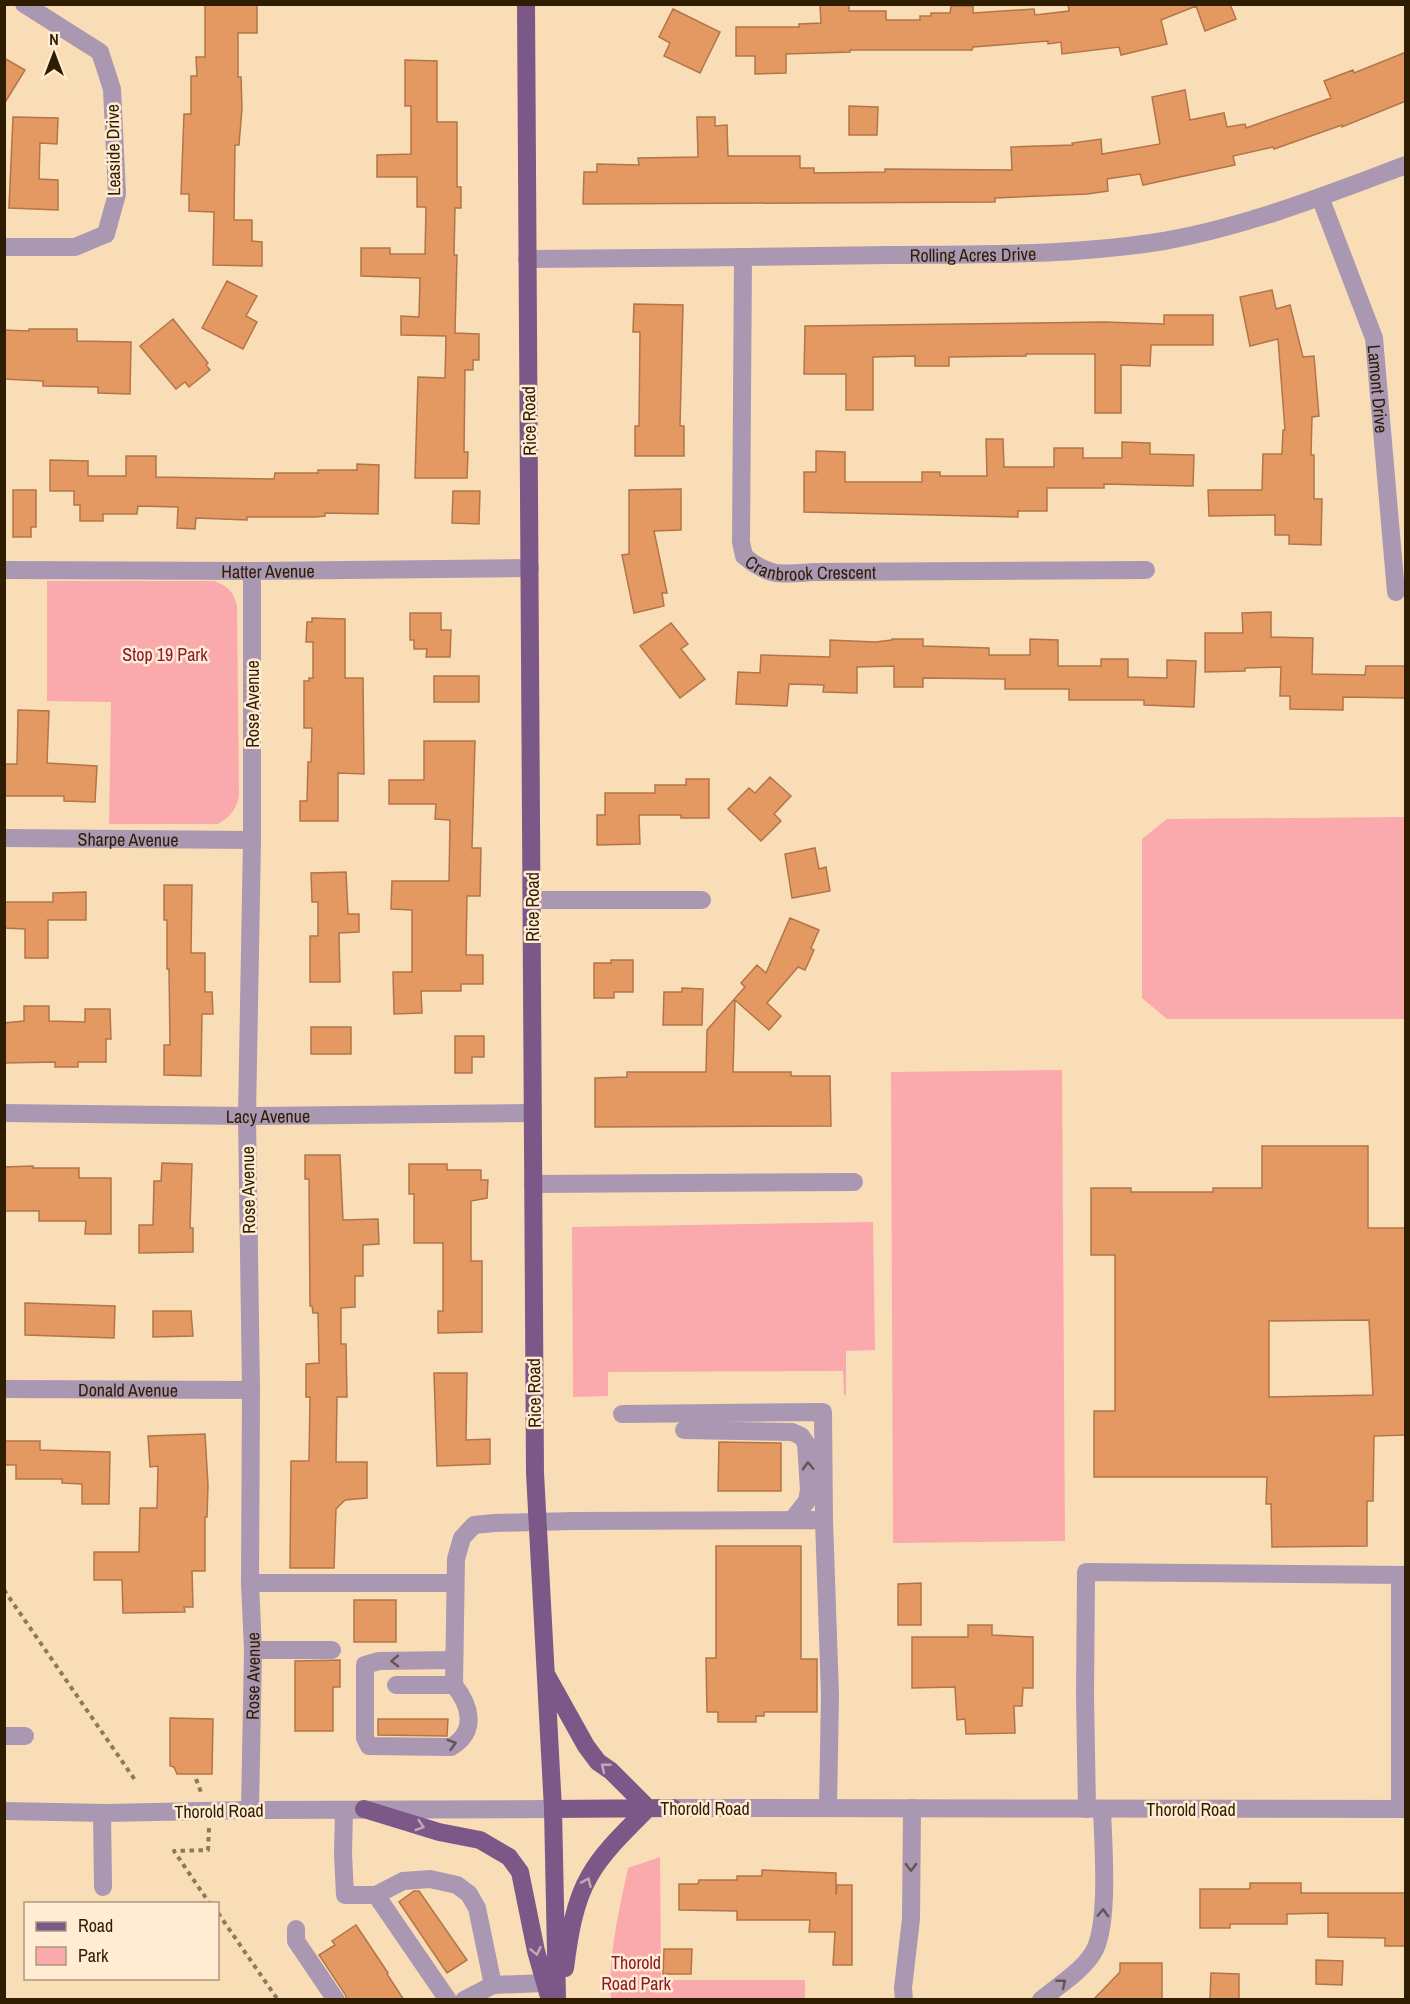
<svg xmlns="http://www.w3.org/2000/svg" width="1410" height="2004" viewBox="0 0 1410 2004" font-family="'Archivo Narrow',sans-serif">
  <rect width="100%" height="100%" fill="#f9ddb7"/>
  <path fill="#faa9ad" d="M 47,581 L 214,581 C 228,586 234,592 237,606 L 239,796 C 236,810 230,817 218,824 L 109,824 L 111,702 L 47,701 Z
    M 1405,817 L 1405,1019 L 1167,1019 L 1142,998 L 1142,839 L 1167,819 Z
    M 1062,1070 L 1065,1541 L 893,1543 L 891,1072 Z
    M 873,1222 L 875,1350 L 846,1351 L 846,1395 L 844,1395 L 843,1371 L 608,1372 L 608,1396 L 573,1397 L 572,1227 Z
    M 660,1857 L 661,1980 L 805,1980 L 805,1999 L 611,1999 C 608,1955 619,1911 628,1868 Z"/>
  <path fill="#e49963" stroke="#b27548" stroke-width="1.5" fill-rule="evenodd" d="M 205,4 L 257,4 L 257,33 L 238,33 L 238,77 L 241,77 L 242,108 L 239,145 L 235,145 L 234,220 L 252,220 L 252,241 L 262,242 L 262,266 L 213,265 L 214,212 L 189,211 L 189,194 L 181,194 L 184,114 L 191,114 L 191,76 L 197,76 L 196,57 L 205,57 Z
    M 835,4 L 849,4 L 849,11 L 886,11 L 886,20 L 920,20 L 920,16 L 931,16 L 931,13 L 950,13 L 951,6 L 973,6 L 973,13 L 1034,9 L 1035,15 L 1069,11 L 1068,4 L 1230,4 L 1236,19 L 1205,31 L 1196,6 L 1161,20 L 1167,44 L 1121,55 L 1119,47 L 1062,54 L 1061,42 L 1048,44 L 1048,41 L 973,47 L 972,50 L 850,50 L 850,52 L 786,54 L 786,73 L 755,74 L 755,56 L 736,56 L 736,27 L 799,27 L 799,24 L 821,23 L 820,5 Z
    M 673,9 L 720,32 L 700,73 L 664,56 L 670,43 L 659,37 Z
    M 1406,52 L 1406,101 L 1342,127 L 1342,125 L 1274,149 L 1273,147 L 1233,156 L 1235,165 L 1143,185 L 1140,174 L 1107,179 L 1108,191 L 1087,194 L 995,198 L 995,202 L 583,204 L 584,172 L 597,172 L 597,164 L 639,165 L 638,158 L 698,157 L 697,117 L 715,117 L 715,126 L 727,125 L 728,156 L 800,156 L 800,168 L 814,168 L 814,173 L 885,172 L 885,169 L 1012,170 L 1011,147 L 1073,145 L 1072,143 L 1101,139 L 1102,154 L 1160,144 L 1152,97 L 1185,90 L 1190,120 L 1224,113 L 1227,127 L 1245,124 L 1246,128 L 1331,98 L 1324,81 L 1353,70 L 1354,73 Z
    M 4,58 L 25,70 L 4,104 Z
    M 405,60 L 437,61 L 437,122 L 457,122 L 457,187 L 461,187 L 461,208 L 455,208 L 454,255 L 457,255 L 455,333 L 479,334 L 479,360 L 473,360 L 473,370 L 465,370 L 464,452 L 468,452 L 467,478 L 415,478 L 418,377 L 445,378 L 446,336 L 401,335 L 401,316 L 419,317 L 420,278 L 361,276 L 361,248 L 390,248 L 390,254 L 425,254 L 426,207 L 417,207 L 417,177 L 377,177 L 377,155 L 411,154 L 411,106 L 405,106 Z
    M 849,106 L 878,107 L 877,135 L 849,135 Z
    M 13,117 L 58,118 L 57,144 L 40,143 L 39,179 L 58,180 L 58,210 L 9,208 Z
    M 227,281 L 257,296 L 246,316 L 257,322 L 243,349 L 202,328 Z
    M 1272,290 L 1276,309 L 1290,305 L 1303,357 L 1314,356 L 1319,416 L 1312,417 L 1311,455 L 1314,455 L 1314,499 L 1322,499 L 1321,545 L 1289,544 L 1289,535 L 1275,535 L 1275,515 L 1209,516 L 1208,490 L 1262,490 L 1263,454 L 1282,454 L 1283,430 L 1285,430 L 1278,339 L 1250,346 L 1240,297 Z
    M 634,304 L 683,305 L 680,426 L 684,426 L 684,456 L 635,456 L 635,426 L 639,426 L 640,332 L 633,332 Z
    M 1164,315 L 1213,315 L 1213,345 L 1151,345 L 1150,366 L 1121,365 L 1121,413 L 1095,413 L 1095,354 L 1026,354 L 1026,356 L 949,357 L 949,366 L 915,366 L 915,356 L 873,357 L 873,410 L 846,410 L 846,374 L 804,374 L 805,326 L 1104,322 L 1164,324 Z
    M 173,319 L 208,363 L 206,365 L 210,370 L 189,387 L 185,382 L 176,389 L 140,346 Z
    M 29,329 L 77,329 L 77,341 L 131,342 L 130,394 L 98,393 L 98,387 L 43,386 L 43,381 L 4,379 L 4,330 L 29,331 Z
    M 986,439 L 1003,439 L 1004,467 L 1054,467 L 1054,448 L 1083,448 L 1083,458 L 1122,458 L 1122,442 L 1150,443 L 1150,454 L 1194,455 L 1193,486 L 1104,484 L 1104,488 L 1047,488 L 1047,511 L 1018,511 L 1018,517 L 804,512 L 804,472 L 816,472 L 816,451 L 845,452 L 845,482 L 922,482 L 922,472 L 940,472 L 940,476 L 987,476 Z
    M 126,456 L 156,456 L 156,477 L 274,479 L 275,473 L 318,473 L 318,470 L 357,470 L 357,464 L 379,465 L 378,514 L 325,513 L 325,516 L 315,517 L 247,517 L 247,520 L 196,518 L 195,529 L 177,528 L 178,507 L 138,506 L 137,514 L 103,514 L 103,521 L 80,521 L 80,505 L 74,505 L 74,491 L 50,491 L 50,460 L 88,461 L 88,476 L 126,476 Z
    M 681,489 L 681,530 L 654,531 L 667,593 L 662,593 L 664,606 L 634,613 L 622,555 L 629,554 L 629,490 Z
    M 13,490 L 36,490 L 36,527 L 31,527 L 31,537 L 13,537 Z
    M 453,491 L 480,491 L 479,524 L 452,523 Z
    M 1271,612 L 1271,637 L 1313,638 L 1312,674 L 1365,675 L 1366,666 L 1406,666 L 1406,698 L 1343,697 L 1343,710 L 1290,709 L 1290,696 L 1280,696 L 1281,667 L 1245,668 L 1245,671 L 1205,672 L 1205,633 L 1243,633 L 1242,613 Z
    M 410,613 L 441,613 L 441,630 L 451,630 L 450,657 L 426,657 L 427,649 L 414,649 L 414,640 L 410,640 Z
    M 312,618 L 345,619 L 345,678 L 363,678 L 364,774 L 338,773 L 338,821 L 300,821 L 300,801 L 307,801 L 308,762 L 311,762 L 312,728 L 304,728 L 304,681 L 309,681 L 309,678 L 313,678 L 313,642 L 306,642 L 307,622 L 312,622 Z
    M 671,623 L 688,644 L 681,649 L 705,679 L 680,698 L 640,646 Z
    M 892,639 L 923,639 L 923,646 L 989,648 L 989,655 L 1030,655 L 1030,639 L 1058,640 L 1058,666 L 1101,666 L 1101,659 L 1128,659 L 1128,677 L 1167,678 L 1167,660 L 1196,661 L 1194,707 L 1144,705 L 1144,700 L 1069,700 L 1069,689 L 1005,689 L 1005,679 L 923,678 L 923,687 L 894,687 L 894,666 L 857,667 L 857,693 L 823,692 L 824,685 L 789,684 L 787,706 L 736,704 L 738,672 L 760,673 L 761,655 L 830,657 L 830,640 L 875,642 L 892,640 Z
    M 434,676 L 479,676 L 479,702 L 434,702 Z
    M 18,710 L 49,711 L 47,763 L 97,766 L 95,802 L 64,801 L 64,796 L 4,796 L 4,764 L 17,764 Z
    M 424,741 L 475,741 L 472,848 L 481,848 L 480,896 L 467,896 L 466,955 L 483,955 L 483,984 L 461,984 L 461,991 L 421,991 L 422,1013 L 394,1014 L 393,972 L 412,972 L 412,910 L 391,909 L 392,881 L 449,881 L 450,820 L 435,819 L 436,804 L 389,804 L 389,780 L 424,780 Z
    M 770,777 L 791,796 L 774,814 L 781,821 L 761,841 L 728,809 L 749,788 L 755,793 Z
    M 686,779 L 709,779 L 709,818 L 681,818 L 681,815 L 639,815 L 640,844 L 597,845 L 597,815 L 605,815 L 605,793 L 655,793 L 655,785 L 686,785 Z
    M 815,848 L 819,869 L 826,867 L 830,891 L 792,898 L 785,854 Z
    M 346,872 L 348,914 L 359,914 L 359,932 L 339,933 L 340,982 L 310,982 L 310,936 L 318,936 L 318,902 L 312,902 L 311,873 Z
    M 164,885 L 192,885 L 191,953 L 205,953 L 205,992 L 212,992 L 213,1014 L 202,1014 L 201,1076 L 164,1075 L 164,1045 L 170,1045 L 169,969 L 167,969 L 167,920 L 164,920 Z
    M 86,892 L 86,920 L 48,920 L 48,958 L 25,958 L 25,929 L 4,928 L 4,902 L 53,902 L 53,893 Z
    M 790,918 L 819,930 L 811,948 L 814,950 L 805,970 L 798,967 L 767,1003 L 781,1016 L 769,1030 L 735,1000 L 733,1072 L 791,1072 L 791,1076 L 830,1076 L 831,1126 L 595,1127 L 595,1078 L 627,1077 L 627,1072 L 706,1072 L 707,1030 L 745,987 L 741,983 L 757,965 L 766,973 Z
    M 611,960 L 633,960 L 633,992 L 614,992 L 614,998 L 594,998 L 594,963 L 611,963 Z
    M 682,988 L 703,989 L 702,1025 L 663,1025 L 664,992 L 682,992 Z
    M 24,1006 L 49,1006 L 49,1021 L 85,1022 L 85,1009 L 110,1009 L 111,1039 L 106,1039 L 106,1062 L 78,1062 L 78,1067 L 55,1067 L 55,1062 L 4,1063 L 4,1023 L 24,1021 Z
    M 311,1027 L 351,1027 L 351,1054 L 311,1054 Z
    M 455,1036 L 484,1036 L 484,1057 L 472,1057 L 472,1073 L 455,1073 Z
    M 1262,1146 L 1368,1146 L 1368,1228 L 1406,1228 L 1406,1435 L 1374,1436 L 1373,1501 L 1367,1501 L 1367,1546 L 1272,1547 L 1271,1504 L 1266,1504 L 1267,1477 L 1094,1477 L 1094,1411 L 1115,1411 L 1115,1255 L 1091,1255 L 1091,1188 L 1131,1188 L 1131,1192 L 1213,1192 L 1213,1188 L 1262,1188 ZM 1369,1320 L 1373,1395 L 1269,1397 L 1269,1321 Z
    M 305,1155 L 340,1155 L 343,1220 L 378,1219 L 379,1244 L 363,1245 L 363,1276 L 355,1276 L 355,1307 L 341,1308 L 341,1344 L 346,1344 L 347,1397 L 337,1397 L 336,1462 L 367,1462 L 367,1498 L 345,1500 L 336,1509 L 334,1568 L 290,1568 L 291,1461 L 309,1461 L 310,1397 L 306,1397 L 306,1364 L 319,1363 L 318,1313 L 313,1313 L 312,1306 L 310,1306 L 309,1179 L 305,1179 Z
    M 162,1163 L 192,1164 L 190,1228 L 193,1228 L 193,1252 L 139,1253 L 139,1225 L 153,1225 L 154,1181 L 161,1181 Z
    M 409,1164 L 447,1164 L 447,1170 L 481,1170 L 481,1180 L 488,1180 L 487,1198 L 471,1201 L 471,1261 L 482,1261 L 482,1332 L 438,1333 L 438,1311 L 443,1311 L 443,1243 L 414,1243 L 414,1194 L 409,1194 Z
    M 33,1166 L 33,1168 L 79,1168 L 79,1178 L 111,1178 L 111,1234 L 85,1234 L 86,1221 L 39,1221 L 39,1211 L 4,1211 L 4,1167 Z
    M 25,1303 L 115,1306 L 114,1338 L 25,1335 Z
    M 153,1311 L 191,1311 L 193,1336 L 153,1337 Z
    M 434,1373 L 467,1373 L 466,1440 L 490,1439 L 490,1464 L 437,1466 Z
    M 205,1434 L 208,1485 L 207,1517 L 205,1517 L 205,1571 L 192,1571 L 193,1607 L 184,1607 L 185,1612 L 123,1613 L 122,1580 L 94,1580 L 94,1552 L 139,1552 L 140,1508 L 157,1508 L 158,1466 L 150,1467 L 148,1436 Z
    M 4,1441 L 40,1441 L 40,1450 L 110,1452 L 109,1504 L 82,1504 L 82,1484 L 62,1483 L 62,1479 L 16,1479 L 16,1465 L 4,1465 Z
    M 719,1442 L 781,1443 L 781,1491 L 718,1491 Z
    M 716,1546 L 801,1546 L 801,1659 L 817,1659 L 817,1712 L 764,1712 L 764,1716 L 756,1716 L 756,1722 L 718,1722 L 718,1712 L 707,1712 L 706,1658 L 716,1658 Z
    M 921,1583 L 921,1625 L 898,1625 L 898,1584 Z
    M 354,1600 L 396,1600 L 396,1642 L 354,1642 Z
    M 968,1625 L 992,1625 L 992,1635 L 1033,1637 L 1033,1688 L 1023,1688 L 1022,1706 L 1014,1706 L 1015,1733 L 966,1734 L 965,1719 L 957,1720 L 955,1687 L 912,1688 L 912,1637 L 968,1637 Z
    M 340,1660 L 340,1687 L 333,1687 L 333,1731 L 295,1731 L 295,1661 Z
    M 170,1718 L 213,1719 L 212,1774 L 177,1774 L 174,1767 L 170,1766 Z
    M 378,1719 L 448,1719 L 447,1736 L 378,1735 Z
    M 762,1870 L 836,1873 L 836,1895 L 837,1885 L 852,1885 L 852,1965 L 833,1965 L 835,1932 L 809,1932 L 810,1920 L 737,1920 L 737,1911 L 679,1910 L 679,1884 L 698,1884 L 699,1880 L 737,1880 L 737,1876 L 762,1876 Z
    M 1250,1883 L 1301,1883 L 1301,1893 L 1406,1893 L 1406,1946 L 1385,1946 L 1385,1938 L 1328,1937 L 1328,1913 L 1287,1914 L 1287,1924 L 1230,1924 L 1230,1928 L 1200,1928 L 1200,1889 L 1250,1889 Z
    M 414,1891 L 419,1891 L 467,1960 L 447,1973 L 399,1902 Z
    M 356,1925 L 388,1973 L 387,1974 L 404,2000 L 347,2000 L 345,1994 L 319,1955 L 335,1945 L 332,1941 Z
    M 664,1949 L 692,1949 L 691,1974 L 663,1974 Z
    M 1316,1960 L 1343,1961 L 1342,1985 L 1316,1984 Z
    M 1120,1963 L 1162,1963 L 1162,2000 L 1093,2000 L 1120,1972 Z
    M 1211,1973 L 1239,1974 L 1239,2000 L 1210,2000 Z"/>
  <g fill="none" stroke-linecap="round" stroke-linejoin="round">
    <path stroke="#8f7958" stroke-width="4" stroke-dasharray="4.5 4.5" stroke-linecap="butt" d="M 4,1590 L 135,1780
      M 196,1779 L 201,1792
      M 209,1828 L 208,1850 L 174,1851 L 210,1904
      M 218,1913 L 278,2000"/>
    <g stroke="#aa97b2" stroke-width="18">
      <path id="s1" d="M 1320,197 L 1374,338 L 1396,592"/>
      <path d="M 4,247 L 75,247 L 106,234 L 117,194 L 112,89 L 100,52 L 24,4"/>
      <path id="s2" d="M 743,257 L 741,542 L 744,556 C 770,578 782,574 815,572 L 1146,570"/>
      <path id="s3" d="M 527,259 C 648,258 768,257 889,255 C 981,254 1073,256 1164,241 C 1248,226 1326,195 1406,165"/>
      <path id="s4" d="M 4,570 L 252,571 L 530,568"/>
      <path id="s5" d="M 4,838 L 252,840"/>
      <path d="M 532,900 L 702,900"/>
      <path id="s6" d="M 4,1113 L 247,1116 L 532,1113"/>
      <path d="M 533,1184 L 854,1182"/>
      <path id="s7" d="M 4,1389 L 251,1390"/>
      <path d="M 622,1414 L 823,1412 L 824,1520"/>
      <path d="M 684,1430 L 792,1432 L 801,1436 L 806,1443 L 809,1490 L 807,1501 L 793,1519"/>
      <path d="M 1400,1575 L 1400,1809"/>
      <path d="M 250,1583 L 454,1583"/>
      <path d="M 253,1650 L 332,1650"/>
      <path d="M 454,1660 L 379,1661 L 365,1665 L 365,1738 L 369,1746 L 451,1747 C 478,1731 470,1705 454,1685"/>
      <path d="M 396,1685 L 454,1685 L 456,1559 L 462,1538 L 474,1525 L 494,1523 L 573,1521 L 824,1520 L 830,1695 L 828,1807"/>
      <path d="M 4,1736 L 25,1736"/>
      <path d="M 673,1808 L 1406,1809"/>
      <path d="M 1087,1809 L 1085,1696 L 1086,1572 L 1406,1575"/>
      <path id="s8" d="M 250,1810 L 253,1650 L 250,1583 L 251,1390 L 247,1116 L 252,840 L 252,571"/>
      <path d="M 344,1810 L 343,1854 L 345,1895 L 376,1895 L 403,1881 L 430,1879 L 457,1885 L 469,1894 L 477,1908 L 493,1985 L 544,1983"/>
      <path d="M 4,1811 L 106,1813 L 250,1810 L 553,1809"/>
      <path d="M 102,1813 L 103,1887"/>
      <path d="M 376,1895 L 448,2000"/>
      <path d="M 296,1929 L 296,1941 L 336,2000"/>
      <path d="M 464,2000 L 493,1985"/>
      <path d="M 904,2000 L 903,1988 L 911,1919 L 912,1808"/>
      <path d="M 1041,2000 C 1059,1985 1081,1972 1093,1953 C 1110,1926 1103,1842 1102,1809"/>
    </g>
    <path stroke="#7b5888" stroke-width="18" d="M 526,4 L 535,1473 L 553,1809 L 557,2000
      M 547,1676 L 586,1746 L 598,1762 L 611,1771 L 648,1808 C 628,1829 605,1849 590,1875 C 574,1902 569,1937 565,1968
      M 364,1809 L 439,1832 L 480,1840 L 509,1857 L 520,1872 L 536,1951 L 550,2000
      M 553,1809 L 673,1808"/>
  </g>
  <defs><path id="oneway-chevron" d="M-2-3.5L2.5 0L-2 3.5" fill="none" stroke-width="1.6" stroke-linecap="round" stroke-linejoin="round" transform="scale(1.5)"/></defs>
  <g stroke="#665451">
    <use href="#oneway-chevron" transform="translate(808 1466) rotate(-92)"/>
    <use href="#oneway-chevron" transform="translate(395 1661) rotate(179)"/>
    <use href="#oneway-chevron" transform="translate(452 1744) rotate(-16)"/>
    <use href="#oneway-chevron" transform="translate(911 1867) rotate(90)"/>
    <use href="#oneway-chevron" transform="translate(1103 1913) rotate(-88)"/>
    <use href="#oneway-chevron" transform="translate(1062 1983) rotate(-39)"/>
  </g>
  <g stroke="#c4a9b1">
    <use href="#oneway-chevron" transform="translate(605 1767) rotate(-141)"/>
    <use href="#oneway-chevron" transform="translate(420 1826) rotate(17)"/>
    <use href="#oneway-chevron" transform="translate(587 1882) rotate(-66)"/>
    <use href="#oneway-chevron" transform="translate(536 1951) rotate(78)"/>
  </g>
  <g text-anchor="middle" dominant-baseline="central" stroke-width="5" stroke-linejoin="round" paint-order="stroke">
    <g font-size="18" fill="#2e1d01" stroke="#ffecd2">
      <text transform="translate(113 150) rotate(-91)">Leaside Drive</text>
      <text stroke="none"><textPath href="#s3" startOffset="446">Rolling Acres Drive</textPath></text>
      <text stroke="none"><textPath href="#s1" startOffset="202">Lamont Drive</textPath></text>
      <text transform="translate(529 421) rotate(-91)">Rice Road</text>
      <text stroke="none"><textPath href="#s2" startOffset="370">Cranbrook Crescent</textPath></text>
      <text stroke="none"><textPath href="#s4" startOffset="264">Hatter Avenue</textPath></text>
      <text transform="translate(252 704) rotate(-90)">Rose Avenue</text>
      <text stroke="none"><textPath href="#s5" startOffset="124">Sharpe Avenue</textPath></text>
      <text transform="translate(532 907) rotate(-90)">Rice Road</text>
      <text stroke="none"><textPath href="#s6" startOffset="264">Lacy Avenue</textPath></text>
      <text transform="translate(248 1190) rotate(-91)">Rose Avenue</text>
      <text stroke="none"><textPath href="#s7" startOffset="124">Donald Avenue</textPath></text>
      <text transform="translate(534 1393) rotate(-91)">Rice Road</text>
      <text stroke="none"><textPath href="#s8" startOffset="134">Rose Avenue</textPath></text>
      <text x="705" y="1808">Thorold Road</text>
      <text x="1191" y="1809">Thorold Road</text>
      <text transform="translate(219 1811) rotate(-1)">Thorold Road</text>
    </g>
    <g font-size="18" fill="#891b30" stroke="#ffecd2">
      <text x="165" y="654">Stop 19 Park</text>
      <text x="636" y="1962">Thorold<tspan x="636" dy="21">Road Park</tspan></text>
    </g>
  </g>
  <rect width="1410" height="2004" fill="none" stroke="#2e1d01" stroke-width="12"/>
  <rect x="24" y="1902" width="195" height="78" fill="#ffecd2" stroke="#ab997e" stroke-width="1.5"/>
  <rect x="36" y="1922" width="30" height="9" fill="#7b5888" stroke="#ab997e" stroke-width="1.5"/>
  <text x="78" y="1932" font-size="18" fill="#2e1d01">Road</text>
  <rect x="36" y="1947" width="30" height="18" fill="#faa9ad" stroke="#ab997e" stroke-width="1.5"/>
  <text x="78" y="1962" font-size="18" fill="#2e1d01">Park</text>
  <g transform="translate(54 54)" stroke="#ffecd2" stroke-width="4.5" paint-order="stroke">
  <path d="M0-4.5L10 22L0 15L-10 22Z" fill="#2e1d01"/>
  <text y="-9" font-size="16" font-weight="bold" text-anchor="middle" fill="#2e1d01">N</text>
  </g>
</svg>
